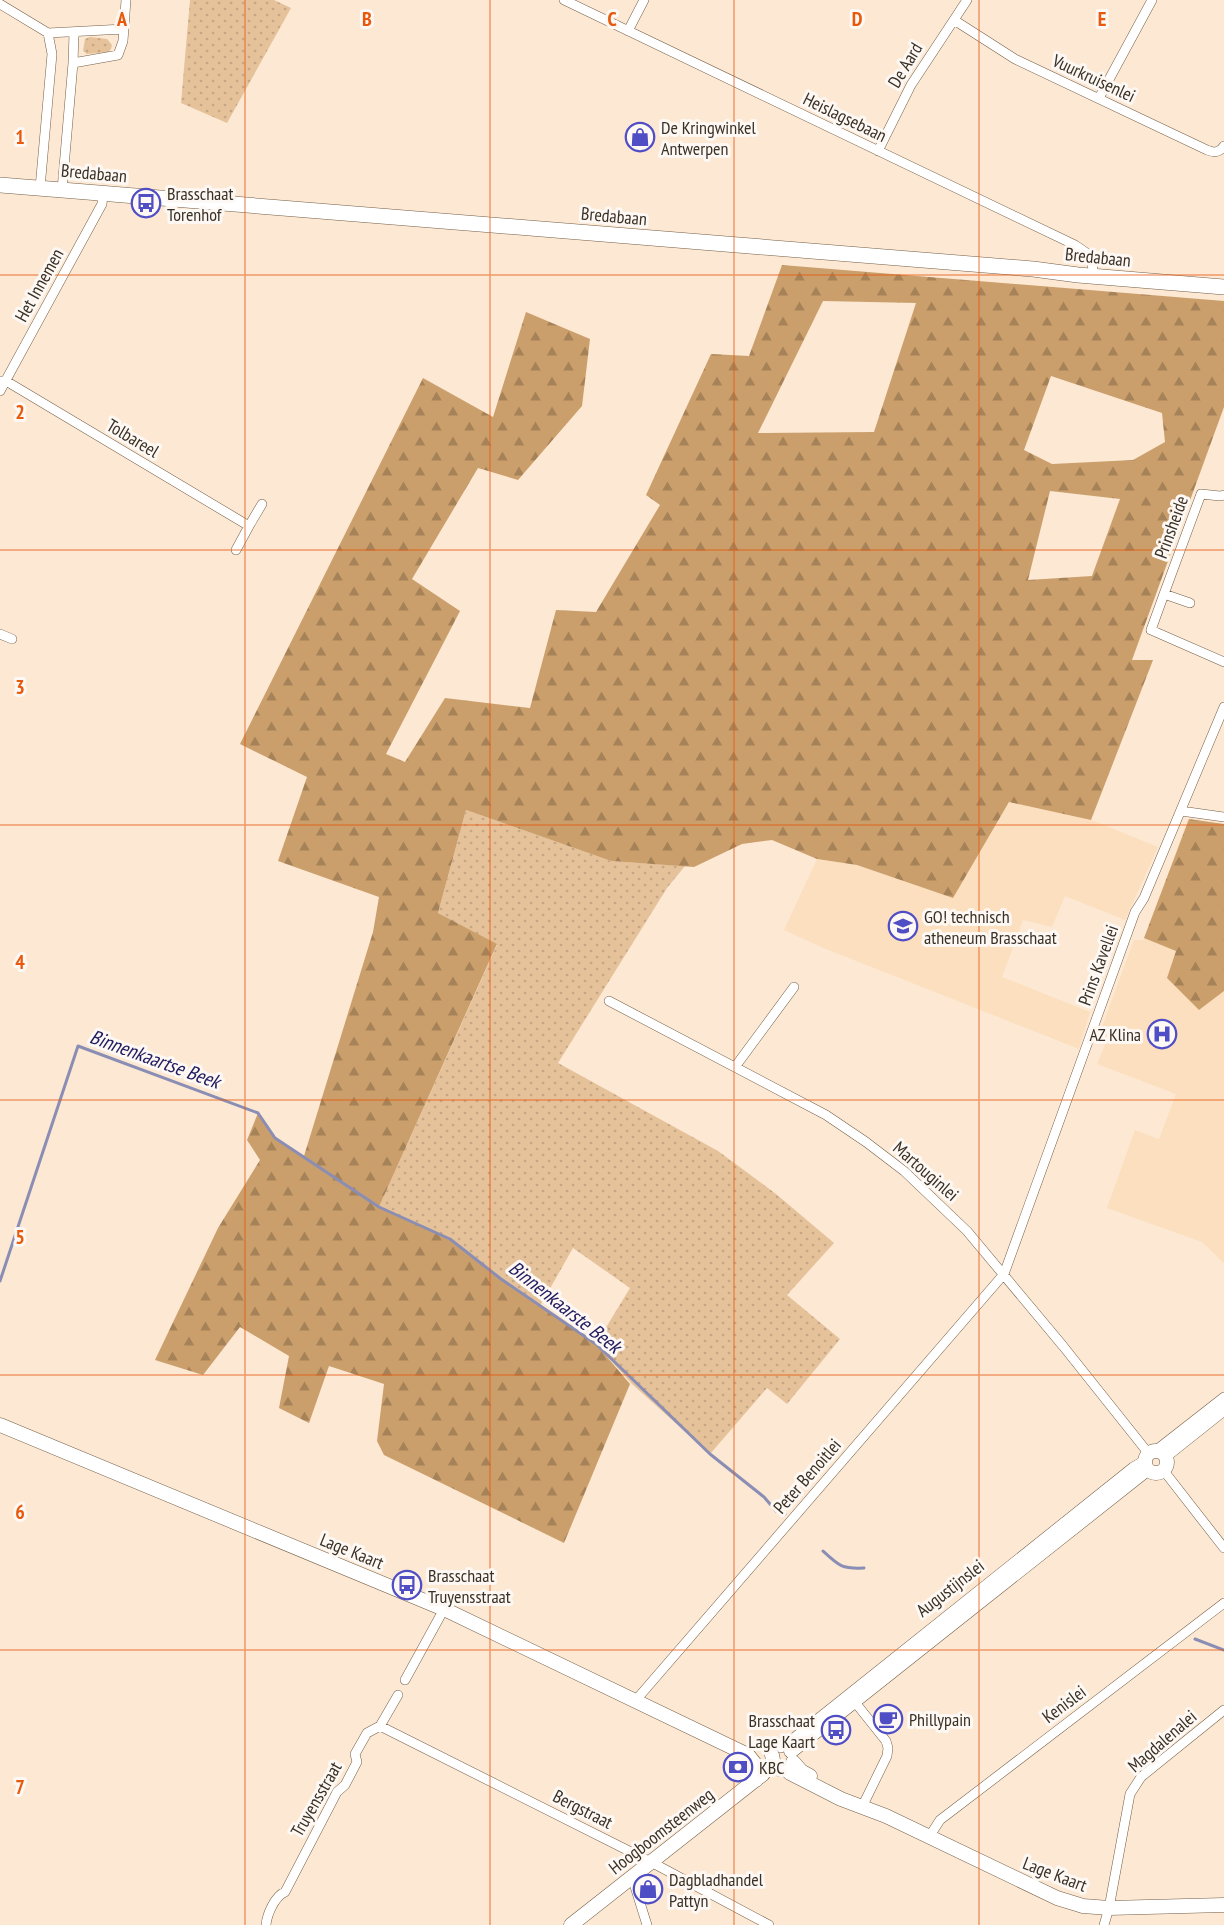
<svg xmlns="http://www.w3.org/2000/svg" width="1224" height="1925" viewBox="0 0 1224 1925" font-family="'PT Sans Narrow',sans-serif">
  <defs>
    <pattern id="grass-dots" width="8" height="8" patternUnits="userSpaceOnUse" patternTransform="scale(1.5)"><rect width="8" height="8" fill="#e5c29a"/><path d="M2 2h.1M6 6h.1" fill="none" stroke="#c5a785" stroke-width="1.8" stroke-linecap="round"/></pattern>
    <pattern id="forest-firs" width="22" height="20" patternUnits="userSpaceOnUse" patternTransform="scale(1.5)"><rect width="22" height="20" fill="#cb9f6b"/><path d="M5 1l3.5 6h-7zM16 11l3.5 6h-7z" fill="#a68258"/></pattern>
  </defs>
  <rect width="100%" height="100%" fill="#fce8d3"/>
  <path fill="#fcdfbe" d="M 1009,802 L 1091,820 L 1158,847 L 1125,920 L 1065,896 L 1052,927 L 1023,920 L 1002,977 L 1090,1012 L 1079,1049 L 821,947 L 784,930 L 817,859 L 857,865 L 953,898 Z
    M 1188,819 L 1224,864 L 1224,1263 L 1202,1242 L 1107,1208 L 1135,1130 L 1159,1139 L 1176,1094 L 1097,1064 L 1105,1045 L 1097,1041 L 1134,940 L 1144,940 Z"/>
  <path fill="url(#grass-dots)" d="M 190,0 L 274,0 L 291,8 L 227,123 L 181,103 Z
    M 90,37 L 107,39 L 112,45 L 111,49 L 108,52 L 87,54 L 83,51 L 85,39 Z
    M 466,810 L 611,861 L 685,866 L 667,888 L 558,1063 L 718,1151 L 776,1194 L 834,1243 L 787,1295 L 840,1339 L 787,1404 L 767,1388 L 710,1454 L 632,1384 L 596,1344 L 630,1288 L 573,1248 L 540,1306 L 501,1279 L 379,1207 L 497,945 L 438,913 Z"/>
  <path fill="url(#forest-firs)" fill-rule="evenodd" d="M 782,265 L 1224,301 L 1224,407 L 1132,660 L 1153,660 L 1091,820 L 1009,802 L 953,898 L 857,865 L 817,859 L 772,840 L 742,844 L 694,867 L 611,861 L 466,810 L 438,913 L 497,944 L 379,1207 L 450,1239 L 501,1279 L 596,1344 L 630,1384 L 564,1543 L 384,1455 L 377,1441 L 384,1384 L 329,1366 L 309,1423 L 279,1408 L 289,1356 L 240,1327 L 203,1375 L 155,1360 L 218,1228 L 260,1160 L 247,1140 L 258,1113 L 275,1138 L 304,1156 L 373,932 L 379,897 L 278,861 L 307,777 L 240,744 L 423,378 L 493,417 L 526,312 L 590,339 L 582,406 L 518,480 L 478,468 L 412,579 L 460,611 L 386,754 L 405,762 L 445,698 L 530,708 L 556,610 L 596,612 L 660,505 L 646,495 L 711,354 L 749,356 ZM 823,301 L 916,303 L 874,432 L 758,433 ZM 1051,376 L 1162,413 L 1165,442 L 1133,460 L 1052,464 L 1024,450 ZM 1050,491 L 1120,499 L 1092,576 L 1028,580 Z
    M 1189,819 L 1224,824 L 1224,991 L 1199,1010 L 1167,978 L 1176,951 L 1144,938 Z"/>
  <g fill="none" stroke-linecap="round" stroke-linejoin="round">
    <path stroke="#8b8eb4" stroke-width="3" d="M 0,1281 L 78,1046 L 258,1113 L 275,1138 L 379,1207 L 450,1239 L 501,1279 L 596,1344 L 710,1454 L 764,1497 L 776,1511 L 785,1514
      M 823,1551 C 839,1566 842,1569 864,1568
      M 1195,1639 L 1224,1650"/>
    <g stroke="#745f47" stroke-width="10">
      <path id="street" d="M 564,0 L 1075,245 L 1091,256 L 1094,277
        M 0,4 L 48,33
        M 954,20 L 1015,59 L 1207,150 C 1214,153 1219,153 1224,146
        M 628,31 L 644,0
        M 73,63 L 74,33
        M 1099,98 L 1152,0
        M 878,151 L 911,85 L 967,0
        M 40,188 L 52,54 L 48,33 L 124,29
        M 62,190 L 73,63 L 118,55 L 123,41 L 126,0
        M 0,381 L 6,381 L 249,526 L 236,550
        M 0,391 L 102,204 L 103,194
        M 249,526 L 262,504
        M 1164,594 L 1201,494 L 1220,496 L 1224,495
        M 1190,603 L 1164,594 L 1151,630 L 1224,662
        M 0,634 L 12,639
        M 1181,811 L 1224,817
        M 609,1001 L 826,1115 L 866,1142 L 904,1171 L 967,1231 L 1063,1346 L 1149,1454
        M 735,1067 L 794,987
        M 1159,1451 L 1160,1447 L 1224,1397
        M 1164,1471 L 1224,1548
        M 405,1680 L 444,1609
        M 636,1700 L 1004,1274 L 1135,912 L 1144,898 L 1224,707
        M 854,1701 L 886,1741 L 888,1748 L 887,1756 L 864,1803
        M 380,1726 L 651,1862 L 769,1925
        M 781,1748 L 1133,1467 L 1145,1460
        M 929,1837 L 940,1820 L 1224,1603
        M 632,1877 L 647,1925
        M 266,1925 C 267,1914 275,1896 285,1892 L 337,1792 L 345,1785 L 357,1762 L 355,1754 L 367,1733 L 380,1726 L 398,1695
        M 1104,1925 L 1109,1908 L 1130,1794 L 1141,1777 L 1224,1710"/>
    </g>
    <g stroke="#745f47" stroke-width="15">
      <path id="secondary" d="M 0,1425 L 444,1609 L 748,1755 L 756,1765 L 756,1780
        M1145 1462a11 11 0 1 1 22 0a11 11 0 1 1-22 0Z
        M 1165,1455 L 1224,1408
        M 791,1751 L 1147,1469
        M 772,1755 L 774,1765 L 779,1769 L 786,1769 L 790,1773 L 841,1799 L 886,1816 L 1057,1898 L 1083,1906 L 1109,1908 L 1224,1905
        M 793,1762 L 801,1771 L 810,1776
        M 571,1925 L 763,1774"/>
    </g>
    <g stroke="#745f47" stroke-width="16">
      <path id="primary" d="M 0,185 L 1033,269 L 1078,275 L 1224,287"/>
    </g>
    <use href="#street" stroke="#fff" stroke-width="9"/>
    <use href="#secondary" stroke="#fff" stroke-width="14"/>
    <use href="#primary" stroke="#fff" stroke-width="15"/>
  </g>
  <path fill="none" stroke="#e8590c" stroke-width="1.5" stroke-opacity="0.55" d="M 245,0 L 245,1925M 490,0 L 490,1925M 734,0 L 734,1925M 979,0 L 979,1925M 0,275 L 1224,275M 0,550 L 1224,550M 0,825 L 1224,825M 0,1100 L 1224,1100M 0,1375 L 1224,1375M 0,1650 L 1224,1650"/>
  <defs>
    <g id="shop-ring" transform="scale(1.5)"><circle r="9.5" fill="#fdf8f3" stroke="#504ec5" stroke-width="1.5"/><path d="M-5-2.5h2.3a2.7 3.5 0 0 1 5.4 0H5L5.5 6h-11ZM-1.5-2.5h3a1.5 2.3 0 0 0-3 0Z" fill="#504ec5"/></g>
    <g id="bus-ring" transform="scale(1.5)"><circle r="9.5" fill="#fdf8f3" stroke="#504ec5" stroke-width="1.5"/><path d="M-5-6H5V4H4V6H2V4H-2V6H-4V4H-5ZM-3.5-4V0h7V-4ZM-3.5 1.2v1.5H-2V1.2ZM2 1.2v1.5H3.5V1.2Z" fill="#504ec5"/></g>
    <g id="school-ring" transform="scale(1.5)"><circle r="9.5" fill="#fdf8f3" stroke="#504ec5" stroke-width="1.5"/><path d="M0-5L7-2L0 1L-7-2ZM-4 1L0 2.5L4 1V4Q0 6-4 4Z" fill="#504ec5"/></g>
    <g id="hospital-ring" transform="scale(1.5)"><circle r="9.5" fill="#fdf8f3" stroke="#504ec5" stroke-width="1.5"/><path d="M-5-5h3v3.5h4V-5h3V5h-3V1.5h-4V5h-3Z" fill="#504ec5"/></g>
    <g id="cafe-ring" transform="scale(1.5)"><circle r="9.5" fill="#fdf8f3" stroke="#504ec5" stroke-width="1.5"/><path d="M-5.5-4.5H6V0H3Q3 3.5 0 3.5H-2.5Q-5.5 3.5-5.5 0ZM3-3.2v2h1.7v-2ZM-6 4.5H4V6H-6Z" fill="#504ec5"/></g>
    <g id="bank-ring" transform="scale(1.5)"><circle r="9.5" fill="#fdf8f3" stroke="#504ec5" stroke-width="1.5"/><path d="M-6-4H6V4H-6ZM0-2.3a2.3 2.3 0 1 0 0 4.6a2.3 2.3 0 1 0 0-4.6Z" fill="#504ec5"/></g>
  </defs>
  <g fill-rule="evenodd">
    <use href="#shop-ring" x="640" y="137"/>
    <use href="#bus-ring" x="146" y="203"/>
    <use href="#school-ring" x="903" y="926"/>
    <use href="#hospital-ring" x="1162" y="1034"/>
    <use href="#bus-ring" x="407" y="1585"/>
    <use href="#cafe-ring" x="888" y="1719"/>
    <use href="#bus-ring" x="836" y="1730"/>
    <use href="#bank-ring" x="738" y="1767"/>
    <use href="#shop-ring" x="648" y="1889"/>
  </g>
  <g text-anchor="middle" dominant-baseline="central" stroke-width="6" stroke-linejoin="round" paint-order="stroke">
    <g font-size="18" fill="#393025" stroke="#fdf8f3">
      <text transform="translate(905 65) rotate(-59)">De Aard</text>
      <text transform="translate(1094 78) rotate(25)">Vuurkruisenlei</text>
      <text transform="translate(845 117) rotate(26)">Heislagsebaan</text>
      <text transform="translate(94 173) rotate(5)">Bredabaan</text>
      <text transform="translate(614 216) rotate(5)">Bredabaan</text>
      <text transform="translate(1098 257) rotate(6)">Bredabaan</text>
      <text transform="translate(39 285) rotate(-61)">Het Innemen</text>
      <text transform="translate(133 438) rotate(31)">Tolbareel</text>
      <text transform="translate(1171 527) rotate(-70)">Prinsheide</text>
      <text transform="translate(1098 965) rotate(-70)">Prins Kavellei</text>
      <text transform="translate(926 1171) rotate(41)">Martouginlei</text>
      <text transform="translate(807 1476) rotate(-49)">Peter Benoitlei</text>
      <text transform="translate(352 1551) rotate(22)">Lage Kaart</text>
      <text transform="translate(950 1588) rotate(-38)">Augustijnslei</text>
      <text transform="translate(1064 1704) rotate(-37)">Kenislei</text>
      <text transform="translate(1162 1741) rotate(-41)">Magdalenalei</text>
      <text transform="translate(316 1799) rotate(-60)">Truyensstraat</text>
      <text transform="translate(583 1809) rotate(27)">Bergstraat</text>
      <text transform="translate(661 1831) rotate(-38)">Hoogboomsteenweg</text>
      <text transform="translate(1055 1874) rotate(21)">Lage Kaart</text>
    </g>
    <g font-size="18" fill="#393025" stroke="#fdf8f3" text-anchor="start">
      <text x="661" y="127">De Kringwinkel<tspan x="661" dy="21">Antwerpen</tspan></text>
      <text x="167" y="193">Brasschaat<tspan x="167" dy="21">Torenhof</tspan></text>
      <text x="924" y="916">GO! technisch<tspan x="924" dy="21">atheneum Brasschaat</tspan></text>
      <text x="1141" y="1034" text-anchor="end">AZ Klina</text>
      <text x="428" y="1575">Brasschaat<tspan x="428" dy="21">Truyensstraat</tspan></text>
      <text x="909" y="1719">Phillypain</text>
      <text x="815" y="1720" text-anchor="end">Brasschaat<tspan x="815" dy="21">Lage Kaart</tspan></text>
      <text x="759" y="1767">KBC</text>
      <text x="669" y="1879">Dagbladhandel<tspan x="669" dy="21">Pattyn</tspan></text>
    </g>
    <g font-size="20" font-style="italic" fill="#201c60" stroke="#fdf8f3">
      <text transform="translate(155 1059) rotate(20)">Binnenkaartse Beek</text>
      <text transform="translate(565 1307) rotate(38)">Binnenkaarste Beek</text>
    </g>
  </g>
  <g font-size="20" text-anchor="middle" font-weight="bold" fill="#e8590c" stroke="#fdf8f3" stroke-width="6" stroke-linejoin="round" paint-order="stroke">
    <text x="122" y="26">A</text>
    <text x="367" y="26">B</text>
    <text x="612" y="26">C</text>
    <text x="857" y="26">D</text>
    <text x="1102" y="26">E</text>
    <text x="20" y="144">1</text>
    <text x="20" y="419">2</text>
    <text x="20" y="694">3</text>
    <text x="20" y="969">4</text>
    <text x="20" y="1244">5</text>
    <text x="20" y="1519">6</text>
    <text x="20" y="1794">7</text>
  </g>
</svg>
